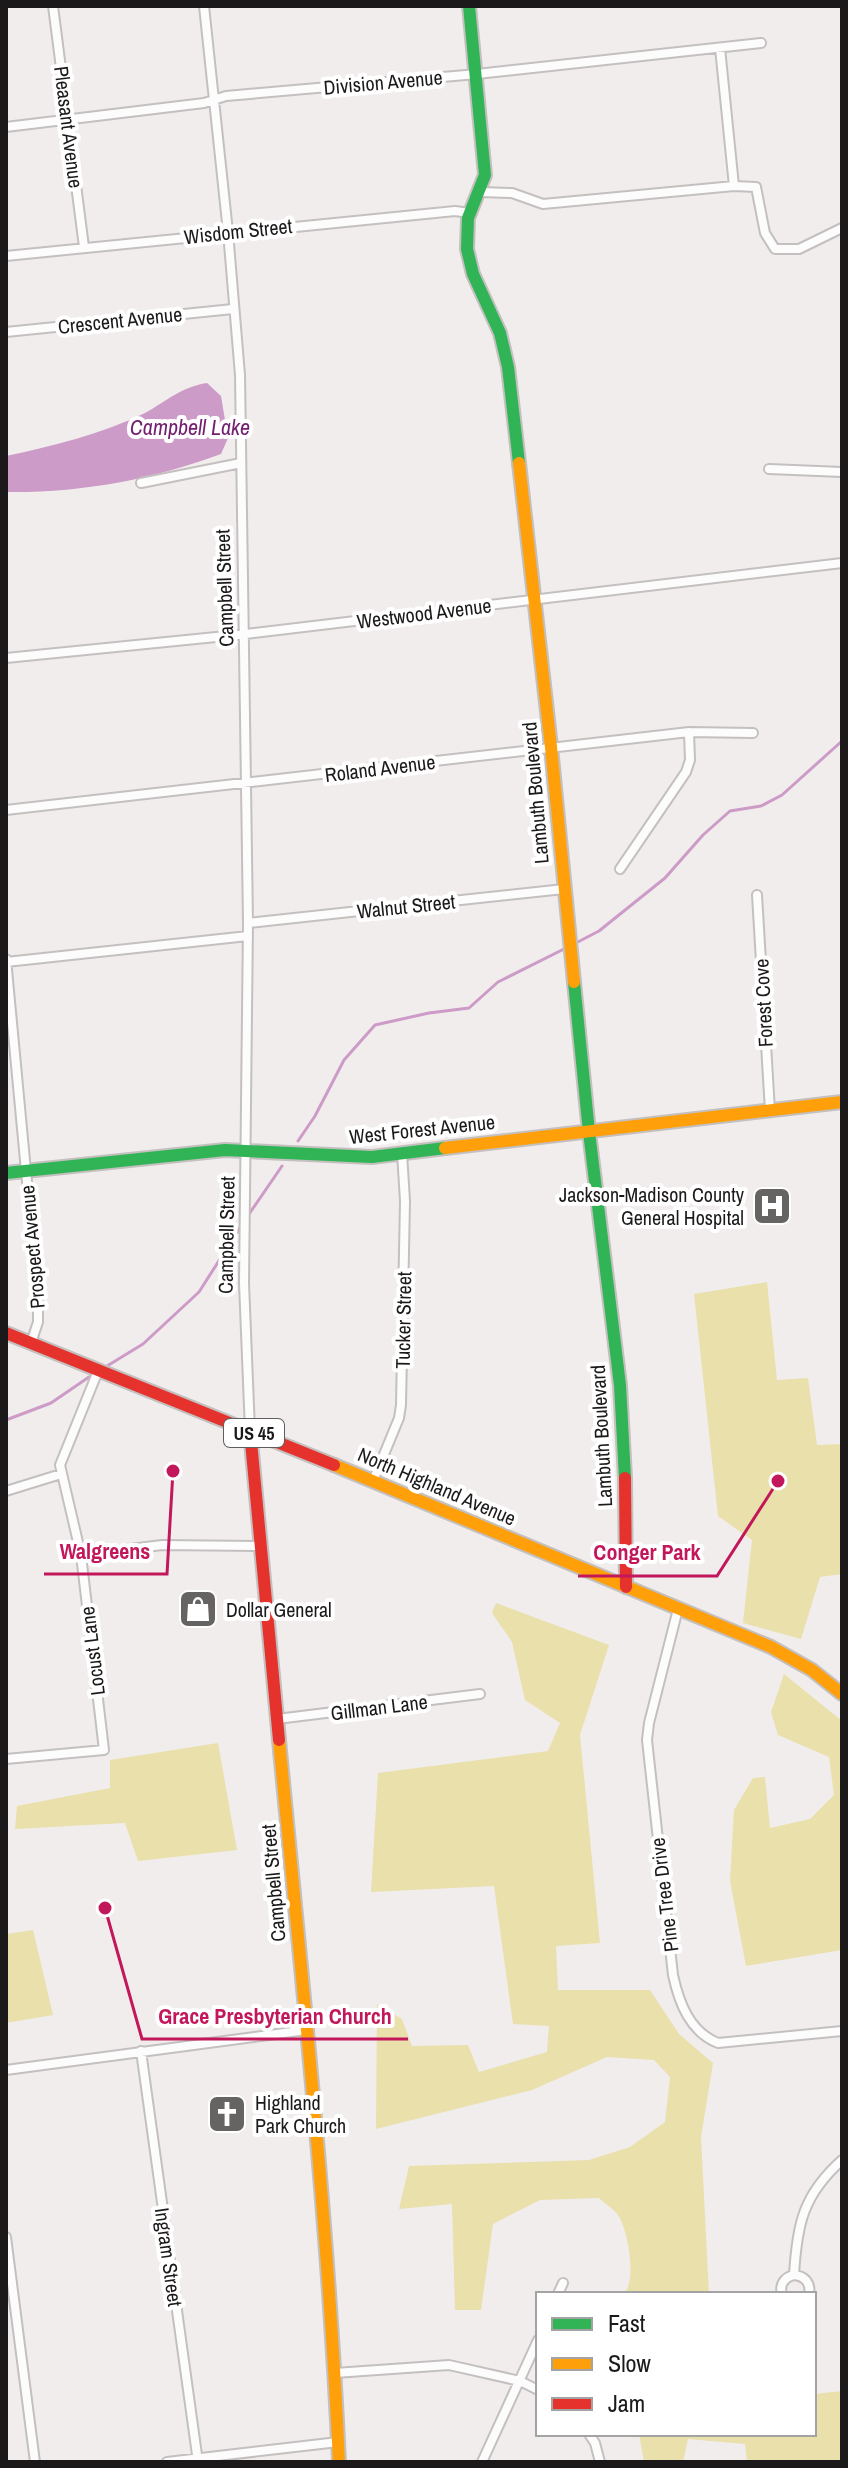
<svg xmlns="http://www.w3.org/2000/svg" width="848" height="2468" viewBox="0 0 848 2468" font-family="'Archivo Narrow',sans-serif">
  <rect width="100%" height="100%" fill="#f1edec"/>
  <path fill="#e9e0ac" d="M 767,1282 L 777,1380 L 808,1378 L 817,1445 L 842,1444 L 842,1574 L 820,1577 L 801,1639 L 743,1623 L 752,1540 L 718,1516 L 694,1294 Z
    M 496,1603 L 609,1645 L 580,1735 L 600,1943 L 556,1946 L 558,1990 L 650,1990 L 679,2034 L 713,2063 L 701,2137 L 709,2294 L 624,2294 C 637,2280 628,2230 618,2215 C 614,2209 604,2203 599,2198 L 540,2200 L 493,2224 L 481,2310 L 455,2310 L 452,2204 L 399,2209 L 409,2166 L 589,2160 L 630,2147 L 665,2122 L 670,2077 L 654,2060 L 607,2057 L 532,2090 L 376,2129 L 377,2004 L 402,2019 L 412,2046 L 468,2045 L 479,2072 L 547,2052 L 549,2026 L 513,2024 L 494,1886 L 371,1892 L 378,1773 L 548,1751 L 560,1723 L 525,1700 L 512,1642 L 492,1613 Z
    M 784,1674 L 842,1721 L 842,1950 L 746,1966 L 730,1881 L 734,1810 L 753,1778 L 765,1777 L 770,1828 L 810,1819 L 834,1795 L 829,1757 L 778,1735 L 771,1712 Z
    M 218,1743 L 237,1850 L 138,1861 L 125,1823 L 15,1829 L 17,1806 L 110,1788 L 110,1760 Z
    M 33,1930 L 53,2015 L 6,2023 L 6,1934 Z
    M 842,2391 L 842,2462 L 747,2462 L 745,2444 L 688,2439 L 683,2462 L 644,2462 L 639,2434 L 814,2434 L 814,2394 Z"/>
  <path fill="#cd9bc8" d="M 207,383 L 221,396 L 228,438 L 221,454 C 151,480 80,493 6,492 L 6,456 C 53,446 101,434 145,413 C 167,401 181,387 207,383 Z"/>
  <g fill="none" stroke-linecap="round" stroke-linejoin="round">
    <path stroke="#cd9bc8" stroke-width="3" d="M 574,944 L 599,931 L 665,878 L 703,835 L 730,811 L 761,806 L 782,795 L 842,741
      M 298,1141 L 315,1116 L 344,1060 L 375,1025 L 429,1013 L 469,1008 L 498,982 L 568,947
      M 247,1217 L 282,1166
      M 107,1366 L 143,1344 L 199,1292 L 243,1223
      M 6,1420 L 51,1403 L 89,1377"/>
    <g stroke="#c3c0bf" stroke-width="12">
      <path id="street" d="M 53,6 L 84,247
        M 204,6 L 228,232 L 240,375 L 248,923 L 244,1283 L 250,1431
        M 720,48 L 734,186 L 756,187 L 765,233 L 775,249 L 799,249 L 842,228
        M 6,127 L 204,103 L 226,96 L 477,74 L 761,43
        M 479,192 L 512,193 L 543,204 L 734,186
        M 6,256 L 455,211 L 470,213
        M 6,332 L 233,309
        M 769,469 L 842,472
        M 141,483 L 241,463
        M 6,658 L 246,634 L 842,563
        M 6,810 L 689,732 L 753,733
        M 620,869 L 686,772 L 690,760 L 689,732
        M 757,895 L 770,1111
        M 248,923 L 564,889
        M 6,959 L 38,1298 L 38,1322 L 31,1343
        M 6,962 L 248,936
        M 373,1481 L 399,1418 L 401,1405 L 405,1201 L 402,1153
        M 6,1491 L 61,1474
        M 81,1555 L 162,1545 L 259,1546
        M 678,1609 L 649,1723 L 647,1740 L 673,1975 C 679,2003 690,2032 718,2043 L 842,2031
        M 277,1719 L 480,1694
        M 6,1759 L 104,1750 L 81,1555 L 60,1465 L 98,1371
        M 141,2051 L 198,2462
        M 6,2070 L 307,2030
        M 6,2237 L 35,2462
        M 794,2275 C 797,2224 803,2195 842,2160
        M 558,2294 L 563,2283
        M 782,2294 C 779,2284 785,2277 794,2275 C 805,2276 811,2283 809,2294
        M 335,2373 L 449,2365 L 520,2381 L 538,2390
        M 589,2434 L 595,2443 L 600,2462
        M 167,2462 L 338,2442
        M 482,2462 L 538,2340"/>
    </g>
    <g stroke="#c3c0bf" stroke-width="16">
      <path id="fast" d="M 469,6 L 485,175 L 468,218 L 467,249 L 473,274 L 500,333 L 508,367 L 519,463
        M 574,982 L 589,1132 L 620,1385 L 625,1478
        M 6,1173 L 225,1150 L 372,1157 L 445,1148"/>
    </g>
    <g stroke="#c3c0bf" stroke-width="16">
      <path id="slow" d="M 519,463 L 551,747 L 574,982
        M 445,1148 L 842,1102
        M 334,1465 L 771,1647 L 812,1670 L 842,1694
        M 279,1740 C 302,1980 328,2221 339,2462"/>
    </g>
    <g stroke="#c3c0bf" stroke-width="16">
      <path id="jam" d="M 6,1333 L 334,1465
        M 250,1431 L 279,1740
        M 625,1478 L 626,1587"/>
    </g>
    <use href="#street" stroke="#fdfcfc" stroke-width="8"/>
    <use href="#fast" stroke="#30b455" stroke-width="12"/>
    <use href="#slow" stroke="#ff9f0a" stroke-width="12"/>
    <use href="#jam" stroke="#e5322d" stroke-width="12"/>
  </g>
  <defs>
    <g id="hospital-square" transform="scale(2)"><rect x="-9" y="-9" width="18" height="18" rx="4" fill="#666363" stroke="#fff"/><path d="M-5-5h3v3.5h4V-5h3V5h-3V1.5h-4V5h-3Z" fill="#fff"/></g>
    <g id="shop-square" transform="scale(2)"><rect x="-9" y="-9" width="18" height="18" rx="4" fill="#666363" stroke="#fff"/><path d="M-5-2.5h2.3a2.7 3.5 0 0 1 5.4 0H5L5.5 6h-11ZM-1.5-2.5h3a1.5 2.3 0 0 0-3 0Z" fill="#fff"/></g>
    <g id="church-square" transform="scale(2)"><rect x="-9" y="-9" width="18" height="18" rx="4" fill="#666363" stroke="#fff"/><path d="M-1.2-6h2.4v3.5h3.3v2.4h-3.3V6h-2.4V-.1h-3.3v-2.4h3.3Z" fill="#fff"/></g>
  </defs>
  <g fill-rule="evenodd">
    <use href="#hospital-square" x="772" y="1206"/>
    <use href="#shop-square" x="198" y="1609"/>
    <use href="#church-square" x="227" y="2114"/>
  </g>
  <g text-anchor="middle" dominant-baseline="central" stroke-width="8" stroke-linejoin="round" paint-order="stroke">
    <rect fill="#fff" stroke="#5f5e5e" stroke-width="2" x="224" y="1419" width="60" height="28" rx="6"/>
    <g font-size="18" font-weight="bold" fill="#1b1919">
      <text x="254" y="1433">US 45</text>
    </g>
    <g font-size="20" fill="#1b1919" stroke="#fff">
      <text transform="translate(383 82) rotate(-5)">Division Avenue</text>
      <text transform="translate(69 127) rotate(83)">Pleasant Avenue</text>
      <text transform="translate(238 231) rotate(-6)">Wisdom Street</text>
      <text transform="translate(120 320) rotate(-6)">Crescent Avenue</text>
      <text transform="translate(224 588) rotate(-92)">Campbell Street</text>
      <text transform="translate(424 613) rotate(-7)">Westwood Avenue</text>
      <text transform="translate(380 768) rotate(-7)">Roland Avenue</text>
      <text transform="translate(535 793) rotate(-95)">Lambuth Boulevard</text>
      <text transform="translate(406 906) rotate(-6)">Walnut Street</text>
      <text transform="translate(763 1003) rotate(-93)">Forest Cove</text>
      <text transform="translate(422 1129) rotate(-6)">West Forest Avenue</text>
      <text transform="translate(226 1235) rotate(-89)">Campbell Street</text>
      <text transform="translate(32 1247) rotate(-95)">Prospect Avenue</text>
      <text transform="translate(403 1320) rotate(-89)">Tucker Street</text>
      <text transform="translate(601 1436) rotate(-93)">Lambuth Boulevard</text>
      <text transform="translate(437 1486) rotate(23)">North Highland Avenue</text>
      <text transform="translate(92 1651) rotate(-97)">Locust Lane</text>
      <text transform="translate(379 1707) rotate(-7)">Gillman Lane</text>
      <text transform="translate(273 1883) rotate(-95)">Campbell Street</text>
      <text transform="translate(664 1895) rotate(-97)">Pine Tree Drive</text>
      <text transform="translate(169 2257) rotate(82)">Ingram Street</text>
    </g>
    <g font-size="20" fill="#1b1919" stroke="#fff" text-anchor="start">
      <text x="744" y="1194" text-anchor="end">Jackson-Madison County<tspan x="744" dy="23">General Hospital</tspan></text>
      <text x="226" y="1609">Dollar General</text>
      <text x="255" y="2102">Highland<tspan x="255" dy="23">Park Church</tspan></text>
    </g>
    <g font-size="22" font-style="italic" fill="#742070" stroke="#fff">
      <text x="190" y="427">Campbell Lake</text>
    </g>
  </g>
  <path fill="none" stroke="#c2185b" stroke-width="3" d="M173 1471L167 1574H44M778 1481L717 1576H578M105 1908L142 2039H408"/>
  <g fill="#c2185b" stroke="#fff" stroke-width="3">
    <circle cx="173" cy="1471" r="8"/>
    <circle cx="778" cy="1481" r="8"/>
    <circle cx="105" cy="1908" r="8"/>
  </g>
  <g font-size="22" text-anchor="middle" font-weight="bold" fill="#c2185b" stroke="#fff" stroke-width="8" stroke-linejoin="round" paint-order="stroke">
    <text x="105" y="1559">Walgreens</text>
    <text x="647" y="1560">Conger Park</text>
    <text x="275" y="2024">Grace Presbyterian Church</text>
  </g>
  <rect width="848" height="2468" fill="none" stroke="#1b1919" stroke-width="16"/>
  <rect x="536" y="2292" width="280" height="144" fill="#ffffff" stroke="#a4a3a3" stroke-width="2"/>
  <rect x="552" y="2318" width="40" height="12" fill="#30b455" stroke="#a4a3a3" stroke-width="2"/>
  <text x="608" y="2332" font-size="24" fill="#1b1919">Fast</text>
  <rect x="552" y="2358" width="40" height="12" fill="#ff9f0a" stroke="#a4a3a3" stroke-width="2"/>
  <text x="608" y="2372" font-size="24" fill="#1b1919">Slow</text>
  <rect x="552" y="2398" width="40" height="12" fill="#e5322d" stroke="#a4a3a3" stroke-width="2"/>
  <text x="608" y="2412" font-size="24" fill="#1b1919">Jam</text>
</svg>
